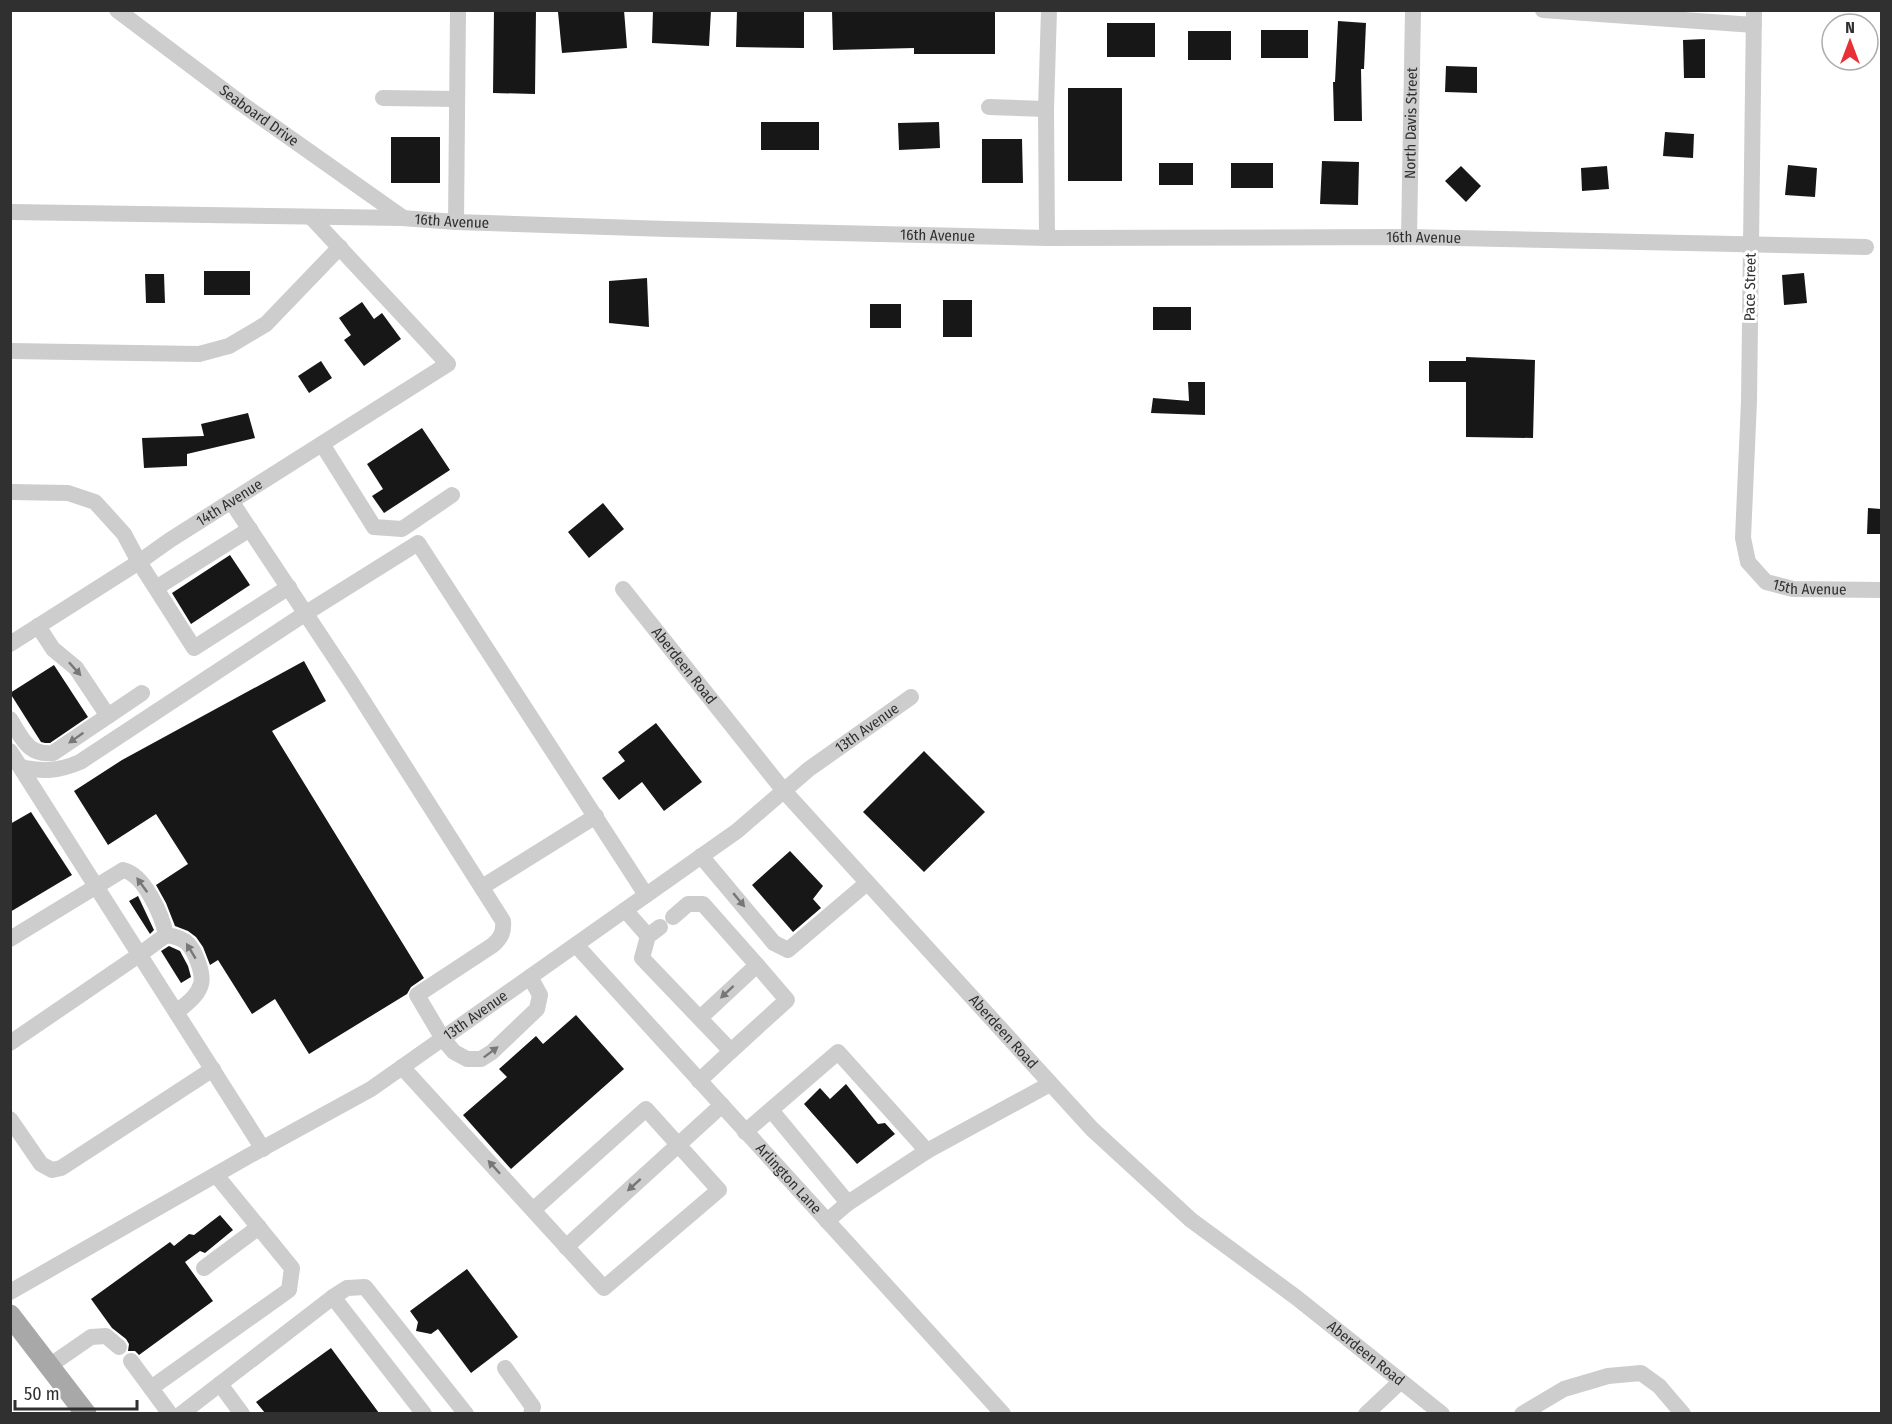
<svg xmlns="http://www.w3.org/2000/svg" width="1892" height="1424" viewBox="0 0 1892 1424" font-family="'Fira Sans Condensed',sans-serif">
  <rect width="100%" height="100%" fill="#fff"/>
  <path fill="#171717" d="M 494,10 L 536,10 L 535,94 L 493,93 Z
    M 584,10 L 624,10 L 627,48 L 562,53 L 558,12 Z
    M 653,10 L 711,10 L 709,46 L 652,43 Z
    M 737,10 L 804,11 L 804,48 L 736,47 Z
    M 832,10 L 995,10 L 995,54 L 914,54 L 914,48 L 833,50 Z
    M 1338,21 L 1366,23 L 1364,69 L 1361,69 L 1362,121 L 1334,121 L 1333,82 L 1335,82 Z
    M 1107,23 L 1155,23 L 1155,57 L 1107,57 Z
    M 1261,30 L 1308,30 L 1308,58 L 1261,58 Z
    M 1188,31 L 1231,31 L 1231,60 L 1188,60 Z
    M 1705,39 L 1705,78 L 1684,78 L 1683,40 Z
    M 1446,66 L 1477,67 L 1477,93 L 1445,92 Z
    M 1068,88 L 1122,88 L 1122,181 L 1068,181 Z
    M 761,122 L 819,122 L 819,150 L 761,150 Z
    M 939,122 L 940,148 L 899,150 L 898,123 Z
    M 1665,132 L 1694,134 L 1693,158 L 1663,156 Z
    M 391,137 L 440,137 L 440,183 L 391,183 Z
    M 982,139 L 1022,139 L 1023,183 L 982,183 Z
    M 1322,161 L 1359,162 L 1358,205 L 1320,204 Z
    M 1159,163 L 1193,163 L 1193,185 L 1159,185 Z
    M 1231,163 L 1273,163 L 1273,188 L 1231,188 Z
    M 1788,165 L 1817,168 L 1815,197 L 1785,195 Z
    M 1461,166 L 1481,186 L 1466,202 L 1445,181 Z
    M 1607,166 L 1609,189 L 1582,191 L 1581,168 Z
    M 204,271 L 250,271 L 250,295 L 204,295 Z
    M 1804,273 L 1807,303 L 1784,305 L 1782,275 Z
    M 145,274 L 164,274 L 165,303 L 146,303 Z
    M 647,278 L 649,327 L 609,323 L 609,281 Z
    M 943,300 L 972,300 L 972,337 L 943,337 Z
    M 362,302 L 374,319 L 382,313 L 401,339 L 364,366 L 344,340 L 351,335 L 339,318 Z
    M 870,304 L 901,304 L 901,328 L 870,328 Z
    M 1153,307 L 1191,307 L 1191,330 L 1153,330 Z
    M 1466,357 L 1535,360 L 1533,438 L 1466,437 L 1466,382 L 1429,382 L 1429,361 L 1466,361 Z
    M 321,361 L 332,378 L 309,393 L 298,376 Z
    M 1188,382 L 1205,382 L 1205,415 L 1151,413 L 1153,398 L 1189,401 Z
    M 248,413 L 255,438 L 187,454 L 187,466 L 144,468 L 142,438 L 204,436 L 201,424 Z
    M 422,428 L 450,470 L 384,513 L 372,496 L 383,489 L 367,464 Z
    M 603,503 L 624,529 L 589,558 L 568,532 Z
    M 1868,508 L 1881,509 L 1881,534 L 1867,534 Z
    M 230,555 L 250,585 L 191,624 L 172,593 Z
    M 304,661 L 326,701 L 272,731 L 424,978 L 411,987 L 407,994 L 309,1054 L 275,999 L 252,1014 L 218,960 L 210,965 L 203,947 L 196,937 L 188,931 L 175,926 L 166,903 L 156,885 L 188,864 L 156,814 L 108,845 L 74,791 L 122,760 Z
    M 54,665 L 88,717 L 50,743 L 45,743 L 41,742 L 10,693 Z
    M 656,723 L 702,782 L 664,811 L 642,782 L 619,800 L 602,778 L 625,761 L 618,752 Z
    M 924,751 L 985,812 L 924,872 L 863,812 Z
    M 31,812 L 72,875 L 10,912 L 10,824 Z
    M 790,851 L 823,886 L 813,899 L 821,908 L 793,932 L 752,885 Z
    M 138,896 L 154,930 L 150,934 L 129,901 Z
    M 169,946 L 180,951 L 188,966 L 191,977 L 181,983 L 161,951 Z
    M 576,1015 L 624,1069 L 511,1169 L 463,1115 L 507,1077 L 499,1069 L 536,1036 L 543,1044 Z
    M 846,1084 L 878,1124 L 885,1123 L 895,1134 L 857,1164 L 804,1104 L 820,1088 L 830,1099 Z
    M 220,1215 L 233,1230 L 205,1253 L 200,1251 L 185,1262 L 213,1301 L 139,1355 L 135,1351 L 128,1351 L 129,1344 L 126,1339 L 112,1328 L 91,1299 L 170,1242 L 174,1246 L 189,1234 L 194,1235 Z
    M 467,1269 L 518,1337 L 471,1373 L 438,1329 L 431,1334 L 416,1331 L 418,1322 L 410,1311 Z
    M 331,1348 L 379,1413 L 265,1413 L 256,1402 Z"/>
  <g fill="none" stroke-linecap="round" stroke-linejoin="round">
    <g stroke="#cdcdcd" stroke-width="16">
      <path id="s1" d="M 117,10 L 242,104 L 402,217"/>
      <path d="M 1543,10 L 1754,25"/>
      <path id="s2" d="M 1754,10 L 1749,401 L 1743,538 L 1748,562 L 1766,582 L 1793,589 L 1882,590"/>
      <path d="M 383,98 L 457,99"/>
      <path d="M 989,107 L 1046,109"/>
      <path id="s3" d="M 10,212 L 402,218 L 456,222 L 667,229 L 1047,238 L 1409,237 L 1866,247"/>
      <path d="M 456,222 L 458,10"/>
      <path id="s4" d="M 1409,237 L 1413,10"/>
      <path d="M 1047,238 L 1046,109 L 1049,10"/>
      <path d="M 10,351 L 199,354 L 229,346 L 266,324 L 340,247"/>
      <path d="M 322,444 L 374,527 L 402,529 L 452,495"/>
      <path d="M 10,492 L 68,493 L 95,502 L 124,534 L 139,562 L 194,648 L 289,587"/>
      <path d="M 231,501 L 351,682 L 503,921 C 504,932 501,938 493,945 L 417,995 L 443,1039 L 454,1052 L 467,1059 L 481,1059 L 492,1052 L 537,1009 L 540,995 L 530,977"/>
      <path d="M 156,588 L 250,529"/>
      <path id="s5" d="M 623,589 L 784,791 L 1092,1129 L 1191,1220 L 1297,1298 L 1442,1414"/>
      <path d="M 38,626 L 53,649 L 76,668 L 108,716"/>
      <path id="s6" d="M 10,644 L 139,562 L 170,540 L 448,364 L 312,218"/>
      <path d="M 10,719 C 22,738 28,756 53,753 L 142,693"/>
      <path d="M 10,751 L 263,1149"/>
      <path d="M 21,767 C 43,772 59,771 80,762 L 306,613 L 418,543 L 646,895"/>
      <path d="M 701,856 L 774,943 L 788,950 L 867,883"/>
      <path d="M 482,887 L 596,816"/>
      <path d="M 625,910 L 648,936"/>
      <path d="M 673,917 L 688,904 L 703,904 L 757,965 L 700,1018"/>
      <path d="M 660,927 L 648,936 L 642,958 L 731,1051 L 787,1000 L 757,965"/>
      <path d="M 166,935 C 173,936 183,938 188,944 C 195,951 204,974 201,984 C 198,996 186,1004 177,1012"/>
      <path d="M 10,939 L 123,870 C 144,874 162,915 166,935"/>
      <path id="s7" d="M 576,945 L 1003,1414"/>
      <path d="M 10,1043 L 139,955 L 166,935"/>
      <path d="M 402,1067 L 604,1288 L 719,1190 L 646,1109 L 533,1210"/>
      <path d="M 699,1081 L 731,1051"/>
      <path d="M 771,1110 L 848,1203"/>
      <path d="M 10,1119 L 41,1164 L 52,1170 L 61,1168 L 78,1157 L 213,1069"/>
      <path d="M 745,1132 L 838,1052 L 927,1151 L 848,1203 L 827,1221"/>
      <path d="M 927,1151 L 1050,1084"/>
      <path d="M 566,1247 L 722,1105"/>
      <path d="M 204,1268 L 259,1227"/>
      <path id="s8" d="M 10,1292 L 245,1158 L 371,1089 L 737,831 L 809,769 L 911,697"/>
      <path d="M 333,1297 L 424,1414"/>
      <path d="M 131,1361 L 170,1414"/>
      <path d="M 49,1366 L 91,1337 L 106,1336 L 119,1347"/>
      <path d="M 505,1368 L 533,1407 L 531,1414"/>
      <path d="M 220,1384 L 242,1414"/>
      <path d="M 151,1388 L 289,1290 L 292,1268 L 216,1175"/>
      <path d="M 181,1414 L 333,1297 L 347,1288 L 365,1287 L 466,1414"/>
      <path d="M 1366,1414 L 1401,1381"/>
      <path d="M 1522,1414 L 1564,1389 L 1608,1376 L 1641,1373 L 1659,1386 L 1683,1414"/>
    </g>
    <path stroke="#a8a8a8" stroke-width="21" d="M 10,1315 L 86,1414"/>
  </g>
  <defs><path id="oneway-solid" d="M-6-.8H1V-3.2L6.5 0L1 3.2V.8H-6Z" transform="scale(1.5)"/></defs>
  <g fill="#777">
    <use href="#oneway-solid" transform="translate(75 669) rotate(48)"/>
    <use href="#oneway-solid" transform="translate(76 738) rotate(145)"/>
    <use href="#oneway-solid" transform="translate(142 885) rotate(-126)"/>
    <use href="#oneway-solid" transform="translate(739 900) rotate(50)"/>
    <use href="#oneway-solid" transform="translate(191 951) rotate(-121)"/>
    <use href="#oneway-solid" transform="translate(727 992) rotate(137)"/>
    <use href="#oneway-solid" transform="translate(491 1052) rotate(-37)"/>
    <use href="#oneway-solid" transform="translate(494 1167) rotate(-132)"/>
    <use href="#oneway-solid" transform="translate(634 1185) rotate(138)"/>
  </g>
  <g text-anchor="middle" dominant-baseline="central" stroke-width="6" stroke-linejoin="round" paint-order="stroke">
    <g font-size="15" fill="#303030" stroke="#fff">
      <text stroke="none"><textPath href="#s1" startOffset="177">Seaboard Drive</textPath></text>
      <text stroke="none"><textPath href="#s4" startOffset="114">North Davis Street</textPath></text>
      <text stroke="none"><textPath href="#s3" startOffset="442">16th Avenue</textPath></text>
      <text stroke="none"><textPath href="#s3" startOffset="928">16th Avenue</textPath></text>
      <text stroke="none"><textPath href="#s3" startOffset="1414">16th Avenue</textPath></text>
      <text transform="translate(1750 287) rotate(-89)">Pace Street</text>
      <text stroke="none"><textPath href="#s6" startOffset="261">14th Avenue</textPath></text>
      <text stroke="none"><textPath href="#s2" startOffset="624">15th Avenue</textPath></text>
      <text stroke="none"><textPath href="#s5" startOffset="98">Aberdeen Road</textPath></text>
      <text stroke="none"><textPath href="#s8" startOffset="1028">13th Avenue</textPath></text>
      <text stroke="none"><textPath href="#s8" startOffset="542">13th Avenue</textPath></text>
      <text stroke="none"><textPath href="#s5" startOffset="584">Aberdeen Road</textPath></text>
      <text stroke="none"><textPath href="#s7" startOffset="316">Arlington Lane</textPath></text>
      <text stroke="none"><textPath href="#s5" startOffset="1070">Aberdeen Road</textPath></text>
    </g>
  </g>
  <rect width="1892" height="1424" fill="none" stroke="#303030" stroke-width="24"/>
  <g transform="translate(1850 42)"><circle r="28" fill="#ffffff" stroke="#acacac" stroke-width="1.5"/>
  <path d="M0-4.5L10 22L0 15L-10 22Z" fill="#e73136"/>
  <text y="-9" font-size="16" font-weight="bold" text-anchor="middle" fill="#303030">N</text>
  </g>
  <path d="M15 1400v9h122v-9" fill="none" stroke="#303030" stroke-width="3"/>
  <text x="24" y="1400" font-size="18" fill="#303030" stroke="#ffffff" stroke-width="4.5" paint-order="stroke">50 m</text>
</svg>
